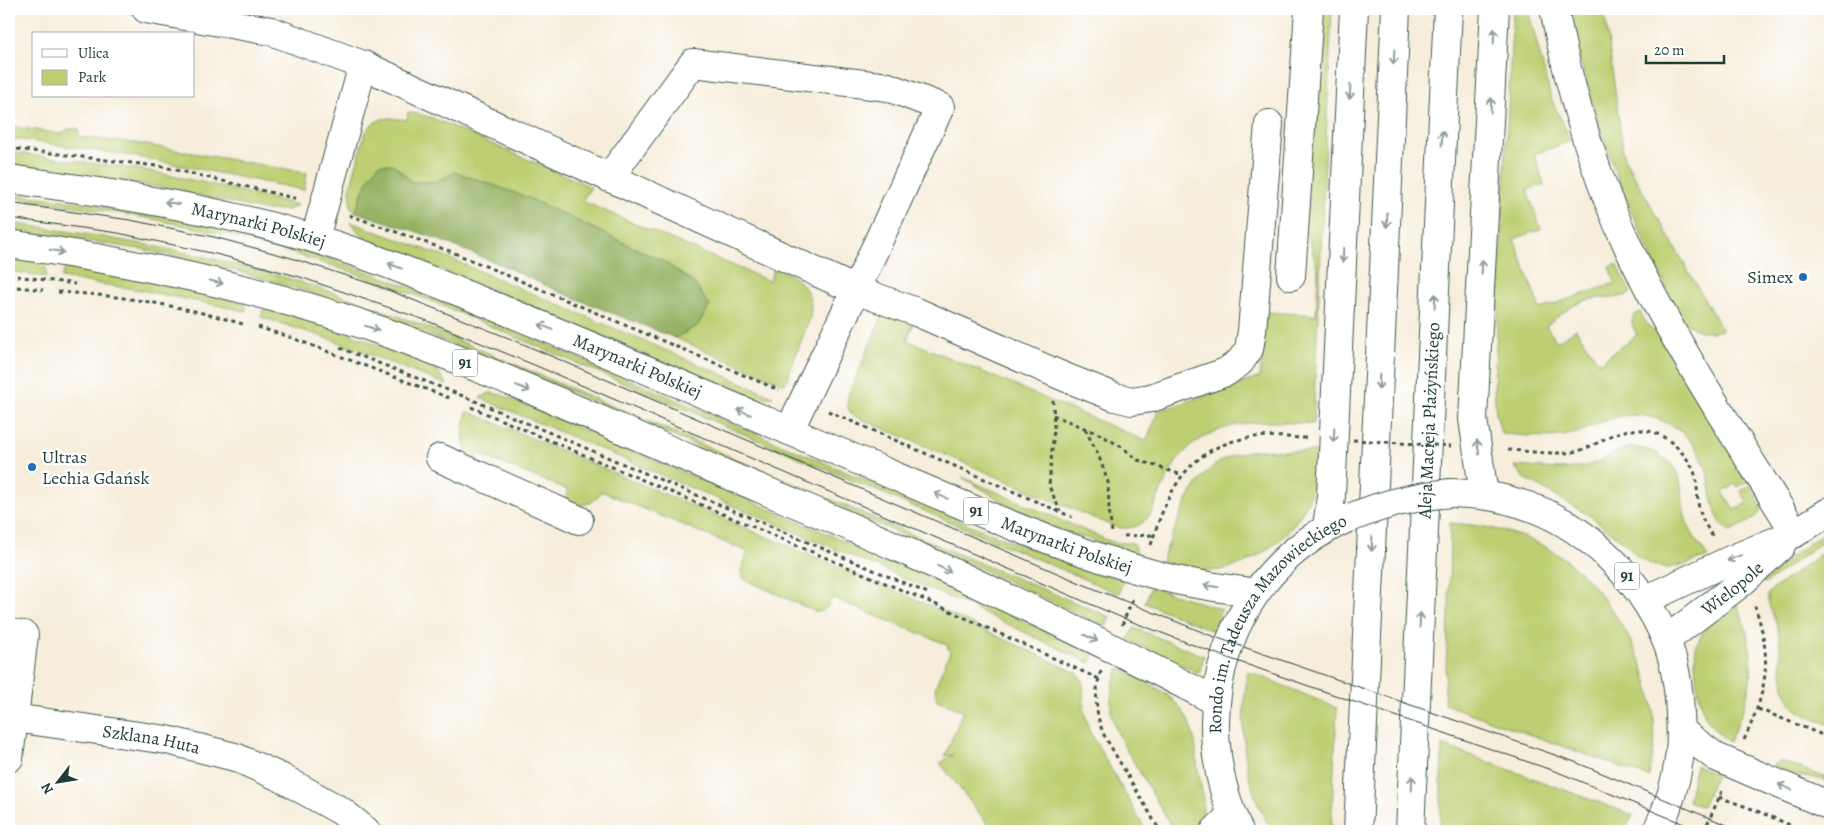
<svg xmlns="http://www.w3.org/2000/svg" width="1839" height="840" viewBox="0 0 1839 840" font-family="Alegreya,serif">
  <rect width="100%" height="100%" fill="#fff"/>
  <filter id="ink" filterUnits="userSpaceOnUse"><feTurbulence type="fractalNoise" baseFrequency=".02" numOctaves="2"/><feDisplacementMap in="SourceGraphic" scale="10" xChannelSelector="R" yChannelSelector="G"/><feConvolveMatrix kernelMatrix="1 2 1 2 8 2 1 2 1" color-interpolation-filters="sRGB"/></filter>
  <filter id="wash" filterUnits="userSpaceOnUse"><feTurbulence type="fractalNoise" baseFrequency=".0096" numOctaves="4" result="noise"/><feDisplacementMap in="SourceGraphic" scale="20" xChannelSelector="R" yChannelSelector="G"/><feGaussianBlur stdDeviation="1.12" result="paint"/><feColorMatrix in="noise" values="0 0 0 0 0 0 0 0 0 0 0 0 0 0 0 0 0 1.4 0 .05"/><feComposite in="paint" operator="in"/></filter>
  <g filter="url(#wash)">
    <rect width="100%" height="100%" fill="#f6edda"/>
    <path fill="#bdcf72" stroke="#6e8653" d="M 1318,9 L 1332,9 L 1313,424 C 1277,422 1241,418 1208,435 C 1196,441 1184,451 1176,462 C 1172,470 1167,478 1163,486 C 1152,511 1148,533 1115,527 L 852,415 C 846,408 847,401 849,393 L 883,314 L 914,323 L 907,340 L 1146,441 L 1159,411 L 1260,377 L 1266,312 L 1316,315 L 1318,270 L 1302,217 Z
      M 1513,9 L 1528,9 L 1551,98 L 1571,141 L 1534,154 L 1544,184 L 1527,190 L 1541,229 L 1514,239 L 1540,309 L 1615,283 L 1610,267 L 1617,264 L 1631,293 C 1618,300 1606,297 1593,299 C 1576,301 1558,316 1546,326 L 1557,342 L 1576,329 L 1599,363 L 1637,335 C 1632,326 1628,317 1640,312 L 1645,321 L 1663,343 L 1748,481 L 1738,487 L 1736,484 L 1723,492 L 1734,510 L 1747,503 L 1741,491 L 1750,485 C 1770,516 1759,515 1732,531 C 1712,529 1712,483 1706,468 C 1700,452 1691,438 1677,429 C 1657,415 1631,411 1608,420 C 1595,424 1584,432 1569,435 C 1548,439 1523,435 1501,434 L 1496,413 L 1494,388 Z
      M 1567,9 L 1604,9 L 1624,158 L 1722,330 C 1706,335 1696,331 1683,321 C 1659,274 1636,226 1617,176 C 1596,121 1581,66 1567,9 Z
      M 408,112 L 430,117 L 591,187 L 582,201 L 769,281 L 775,267 C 799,278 815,289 810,318 L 785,384 L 675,338 L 697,326 L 710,306 L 694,283 L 663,261 L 524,196 L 456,172 L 434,182 L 412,182 L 393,164 L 362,192 L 356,212 L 351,209 L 350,189 L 365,133 L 373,123 L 382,119 L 391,118 L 407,120 Z
      M 9,126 L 61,134 L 68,129 L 78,129 L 80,137 L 136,143 L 307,173 L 304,190 L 133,156 L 9,138 Z
      M 9,152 L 144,170 L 201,182 L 298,205 L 288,210 L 263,210 L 171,189 L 9,164 Z
      M 9,193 C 89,203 170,214 249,235 C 314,252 377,274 440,299 L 987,532 L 1035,550 L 1123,580 L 1119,594 L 436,303 C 367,276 298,253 226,235 C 155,217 82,207 9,197 Z
      M 350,222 L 446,257 L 773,396 L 763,399 L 746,398 L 488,288 L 372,243 L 364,238 Z
      M 9,223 C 98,235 186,250 273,274 C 328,290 381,309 434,330 L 984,565 L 1110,617 L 1106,627 L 975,566 L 564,389 L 390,319 L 325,297 L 237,271 L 146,250 L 9,229 Z
      M 9,258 L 42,263 L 46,267 L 46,277 L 9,271 Z
      M 68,267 L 116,274 L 243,303 L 246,307 L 246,311 L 140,290 L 61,278 L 64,270 Z
      M 269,309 L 348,333 L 435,367 L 447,385 L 330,339 L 261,317 L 263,310 Z
      M 490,393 L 502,395 L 964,592 L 1094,655 L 1090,663 L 960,602 L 480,398 Z
      M 467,411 L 941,610 L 1077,673 L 1083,681 L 1084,710 L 1089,730 L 1146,831 L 993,831 L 940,763 L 953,755 L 945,756 L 963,711 L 937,700 L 935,687 L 950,652 L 946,644 L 832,598 C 827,607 826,613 814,611 L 744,579 L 741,571 L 748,552 L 601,491 C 592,508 581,505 564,503 L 568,490 L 478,454 L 474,462 C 459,451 464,427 467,411 Z
      M 1631,447 C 1654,449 1678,460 1681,486 C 1683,496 1682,506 1685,516 C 1689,531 1699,544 1708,557 L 1683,565 L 1667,568 L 1652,565 L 1638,557 L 1627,545 L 1592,517 L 1526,479 L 1519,473 L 1515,466 C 1540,467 1568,473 1592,464 C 1607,458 1615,451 1631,447 Z
      M 1261,450 L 1316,452 C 1315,462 1316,473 1314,483 C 1305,528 1255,569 1210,571 C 1193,571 1177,567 1161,562 C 1184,511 1194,453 1261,450 Z
      M 962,477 L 1107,540 L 1116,543 L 1133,543 L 1137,554 L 1072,534 L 1043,523 L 1042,519 L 1036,519 L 1023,514 Z
      M 1450,523 C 1483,525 1512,531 1542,545 C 1568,558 1589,579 1606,602 C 1638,645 1658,692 1654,747 C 1653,757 1650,767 1649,777 L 1444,704 L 1449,613 Z
      M 1830,528 L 1830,536 L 1766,583 L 1758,581 Z
      M 1830,547 L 1830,725 C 1819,720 1804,717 1795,708 C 1777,691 1783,653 1778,630 C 1776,617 1766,606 1768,593 Z
      M 1151,587 L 1221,609 L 1222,611 L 1218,614 L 1219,617 L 1214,631 L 1145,603 Z
      M 1736,602 C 1760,657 1754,690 1729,742 C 1719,735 1709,725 1704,713 C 1698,698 1692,659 1697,644 C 1704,626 1721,613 1736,602 Z
      M 1134,628 L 1204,656 L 1199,673 L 1128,640 Z
      M 1119,668 C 1149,683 1182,696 1192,731 C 1197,745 1196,761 1199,776 C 1203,796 1207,813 1195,831 L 1174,831 L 1122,742 L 1115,727 L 1111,713 L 1111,698 L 1113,684 Z
      M 1248,671 L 1337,708 L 1331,831 L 1273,831 C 1241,785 1239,725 1248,671 Z
      M 1442,745 L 1633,815 L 1625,831 L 1440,831 Z
      M 1780,761 L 1830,779 L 1830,781 L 1793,774 L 1772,766 L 1774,764 Z
      M 1696,765 L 1716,775 L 1702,807 L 1688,801 Z"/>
    <path fill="#96b264" stroke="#5a784c" d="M 379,164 L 393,164 L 412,182 L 434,182 L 456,172 L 524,196 L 663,261 L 694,283 L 710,306 L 697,326 L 675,338 L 557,291 L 504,266 L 427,235 L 356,212 C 361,194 367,179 379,164 Z"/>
  </g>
  <g filter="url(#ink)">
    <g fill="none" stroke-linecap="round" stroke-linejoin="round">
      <g stroke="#3f574d" stroke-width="30">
        <g id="minor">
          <path d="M 146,9 L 271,31 L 363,65 L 856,290 L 919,313 L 1062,376 L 1115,397 L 1132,401 L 1151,398 L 1226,372 L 1240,362 L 1249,349 L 1252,331 L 1269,124"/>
          <path d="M 1554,9 C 1570,91 1594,175 1630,251 C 1677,349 1738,440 1795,533"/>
          <path d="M 609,178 L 693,63 L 888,87 L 940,107 L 856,290 L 789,431"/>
          <path d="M 315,238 L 363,65"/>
          <path d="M 1291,276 L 1309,9"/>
          <path d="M 440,458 L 579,520"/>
          <path d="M 1645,600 L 1728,561 L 1795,533 L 1830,511"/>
          <path d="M 9,633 L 24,635 L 9,758"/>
          <path id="s1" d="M 1666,640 L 1742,582 L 1781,546"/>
          <path id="s2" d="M 14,718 L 167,740 L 235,757 L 282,778 L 341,811 L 366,831"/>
          <path d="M 1215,831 L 1231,815"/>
        </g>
      </g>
      <g stroke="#3f574d" stroke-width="30">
        <g id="major">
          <path id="s3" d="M 9,179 C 127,195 245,213 358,253 C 404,269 449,288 494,306 C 617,356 738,409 860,461 C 960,504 1059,549 1164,577 C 1193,585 1225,588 1255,593"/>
          <path d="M 9,244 C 136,262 261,288 382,331 C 489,369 592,417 695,461 C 763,490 832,518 899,548 C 1006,596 1112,647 1216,701"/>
          <path d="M 1451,493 C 1471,494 1491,495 1511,501 C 1579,518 1639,575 1666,640 C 1675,663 1679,689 1680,714 C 1681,729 1682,744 1679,759 C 1676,784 1668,808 1657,831"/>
          <path d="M 1681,731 L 1716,757 L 1830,806"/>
          <path id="s4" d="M 1239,831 C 1184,713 1225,573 1348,518"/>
          <path d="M 1358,831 L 1396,9"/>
          <path id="s5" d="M 1410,831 L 1448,9"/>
        </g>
      </g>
      <g stroke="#3f574d" stroke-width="30">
        <path id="highway" d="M 1484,495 L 1473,419 L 1495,9
          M 1327,528 L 1331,496 L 1354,9"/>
      </g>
      <path stroke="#3f574d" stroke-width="3" stroke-dasharray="4 4" stroke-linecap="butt" d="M 9,148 L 164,167 L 298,199
        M 349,215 L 452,252 L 779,390
        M 9,275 L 75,284
        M 9,286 L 43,290
        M 58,292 C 120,295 183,306 243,324
        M 258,327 L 295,339 L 452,399
        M 340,348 L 463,396 L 930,594
        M 1053,400 L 1054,427 L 1049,486 L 1060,511
        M 471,407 L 937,605 L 1099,679
        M 828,411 L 1072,517
        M 1053,415 L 1101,435 L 1122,447 L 1138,460 L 1182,475
        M 1085,429 L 1098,454 L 1108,482 L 1109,509 L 1112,533
        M 1508,450 C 1526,451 1557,455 1573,452 C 1589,449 1601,440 1615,434 C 1648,421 1676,439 1692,467 C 1699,480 1696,494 1699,508 C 1702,520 1708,529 1714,539
        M 1124,536 L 1154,535
        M 1151,545 C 1168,488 1190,445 1254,437 C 1270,435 1290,438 1307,438
        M 1122,625 L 1134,596
        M 1101,671 C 1094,693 1095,714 1104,735 L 1160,831
        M 1758,709 L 1830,738
        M 1744,740 C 1767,690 1773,660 1755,606
        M 1719,797 L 1755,810 L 1804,831
        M 1704,831 L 1723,789"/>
      <use href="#minor" stroke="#fff" stroke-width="28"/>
      <use href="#major" stroke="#fff" stroke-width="28"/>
      <use href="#highway" stroke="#fff" stroke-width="28"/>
      <path stroke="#1f3d34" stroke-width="1" d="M 9,203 L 130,220 L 214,237 L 288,257 L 378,286 L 516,341 L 1085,585 L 1212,636 L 1575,762 L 1741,831
        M 9,218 L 118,233 L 220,255 L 300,277 L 425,320 L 539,367 L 1125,619 L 1225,657 L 1560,773 L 1701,831"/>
      <g stroke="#3f574d" stroke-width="30" stroke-linecap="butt">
        <path id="major-bridge" d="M 1350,518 C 1383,504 1415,496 1451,493"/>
      </g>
      <path stroke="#3f574d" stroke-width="3" stroke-dasharray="4 4" stroke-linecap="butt" d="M 1353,440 L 1451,446"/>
      <use href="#major-bridge" stroke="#fff" stroke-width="28"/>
    </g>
    <defs><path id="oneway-shaft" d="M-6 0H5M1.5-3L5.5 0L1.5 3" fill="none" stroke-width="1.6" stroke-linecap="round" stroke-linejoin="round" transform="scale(1.25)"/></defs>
    <g stroke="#8f9e9a">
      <use href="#oneway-shaft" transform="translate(1494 36) rotate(-88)"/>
      <use href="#oneway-shaft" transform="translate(1394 57) rotate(93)"/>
      <use href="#oneway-shaft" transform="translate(1350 92) rotate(93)"/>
      <use href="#oneway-shaft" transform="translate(1491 105) rotate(-87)"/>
      <use href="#oneway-shaft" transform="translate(1442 138) rotate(-87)"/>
      <use href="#oneway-shaft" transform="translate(172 203) rotate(-170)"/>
      <use href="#oneway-shaft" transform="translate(1387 220) rotate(93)"/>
      <use href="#oneway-shaft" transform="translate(57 251) rotate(9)"/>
      <use href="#oneway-shaft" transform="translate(1343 255) rotate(93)"/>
      <use href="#oneway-shaft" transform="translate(395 266) rotate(-159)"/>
      <use href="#oneway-shaft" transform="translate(1482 267) rotate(-87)"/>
      <use href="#oneway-shaft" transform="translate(216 282) rotate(14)"/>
      <use href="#oneway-shaft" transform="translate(1435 301) rotate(-87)"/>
      <use href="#oneway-shaft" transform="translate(546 327) rotate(-158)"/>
      <use href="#oneway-shaft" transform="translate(372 328) rotate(18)"/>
      <use href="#oneway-shaft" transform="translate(1379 382) rotate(93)"/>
      <use href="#oneway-shaft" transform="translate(523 388) rotate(23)"/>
      <use href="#oneway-shaft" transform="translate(744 412) rotate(-157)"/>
      <use href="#oneway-shaft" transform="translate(1334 435) rotate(93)"/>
      <use href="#oneway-shaft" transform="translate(1478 447) rotate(-99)"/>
      <use href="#oneway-shaft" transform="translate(941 496) rotate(-157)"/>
      <use href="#oneway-shaft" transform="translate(1372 544) rotate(93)"/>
      <use href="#oneway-shaft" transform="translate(1734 558) rotate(157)"/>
      <use href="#oneway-shaft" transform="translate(944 569) rotate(25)"/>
      <use href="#oneway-shaft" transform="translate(1211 586) rotate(-170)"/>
      <use href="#oneway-shaft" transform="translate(1420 620) rotate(-87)"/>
      <use href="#oneway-shaft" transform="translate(1091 638) rotate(25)"/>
      <use href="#oneway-shaft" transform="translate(1412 783) rotate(-88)"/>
      <use href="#oneway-shaft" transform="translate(1785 787) rotate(-157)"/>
    </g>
  </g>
  <g fill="#1f6fb2" stroke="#fff" stroke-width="2">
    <circle cx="1803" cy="277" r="5"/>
    <circle cx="32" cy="467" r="5"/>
  </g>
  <g text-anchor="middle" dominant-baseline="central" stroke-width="5" stroke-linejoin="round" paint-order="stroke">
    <g fill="#fff" stroke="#627771" stroke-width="1">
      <rect x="452.5" y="349.5" width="25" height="27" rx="4"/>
      <rect x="963.5" y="497.5" width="25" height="27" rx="4"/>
      <rect x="1614.5" y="562.5" width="25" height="27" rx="4"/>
    </g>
    <g font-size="16" font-weight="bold" fill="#1f3d34">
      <text x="465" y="363">91</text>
      <text x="976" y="511">91</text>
      <text x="1627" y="576">91</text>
    </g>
    <g font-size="18" fill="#1f3d34" stroke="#fff">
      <text stroke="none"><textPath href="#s3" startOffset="254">Marynarki Polskiej</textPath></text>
      <text stroke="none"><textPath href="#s3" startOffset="659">Marynarki Polskiej</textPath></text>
      <text stroke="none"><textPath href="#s5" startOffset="411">Aleja Macieja Płażyńskiego</textPath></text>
      <text stroke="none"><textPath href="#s3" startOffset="1124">Marynarki Polskiej</textPath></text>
      <text stroke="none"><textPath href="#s1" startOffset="84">Wielopole</textPath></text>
      <text stroke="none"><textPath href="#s4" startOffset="234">Rondo im. Tadeusza Mazowieckiego</textPath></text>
      <text stroke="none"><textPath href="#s2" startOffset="139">Szklana Huta</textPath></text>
    </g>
    <g font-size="18" fill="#1f3d34" stroke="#fff" text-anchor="end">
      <text x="1793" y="277">Simex</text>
      <text x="42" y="457" text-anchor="start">Ultras<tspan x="42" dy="21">Lechia Gdańsk</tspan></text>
    </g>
  </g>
  <rect width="1839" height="840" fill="none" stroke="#fff" stroke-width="30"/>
  <rect x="32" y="32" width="162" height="65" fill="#ffffff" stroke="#a5b1ae"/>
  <rect x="42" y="49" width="25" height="8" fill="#ffffff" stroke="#a5b1ae"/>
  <text x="78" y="58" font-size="15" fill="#1f3d34">Ulica</text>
  <rect x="42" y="70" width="25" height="15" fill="#bdcf72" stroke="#a5b1ae"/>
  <text x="78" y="82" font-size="15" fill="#1f3d34">Park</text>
  <g transform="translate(58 782) rotate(239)" stroke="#ffffff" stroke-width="4" paint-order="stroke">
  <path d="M0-4L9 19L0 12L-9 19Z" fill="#1f3d34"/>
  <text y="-8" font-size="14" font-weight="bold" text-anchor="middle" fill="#1f3d34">N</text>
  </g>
  <path d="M1646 55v8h78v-8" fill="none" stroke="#1f3d34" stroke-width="2.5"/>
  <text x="1654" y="55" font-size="15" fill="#1f3d34" stroke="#ffffff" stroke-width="4" paint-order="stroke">20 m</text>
</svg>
